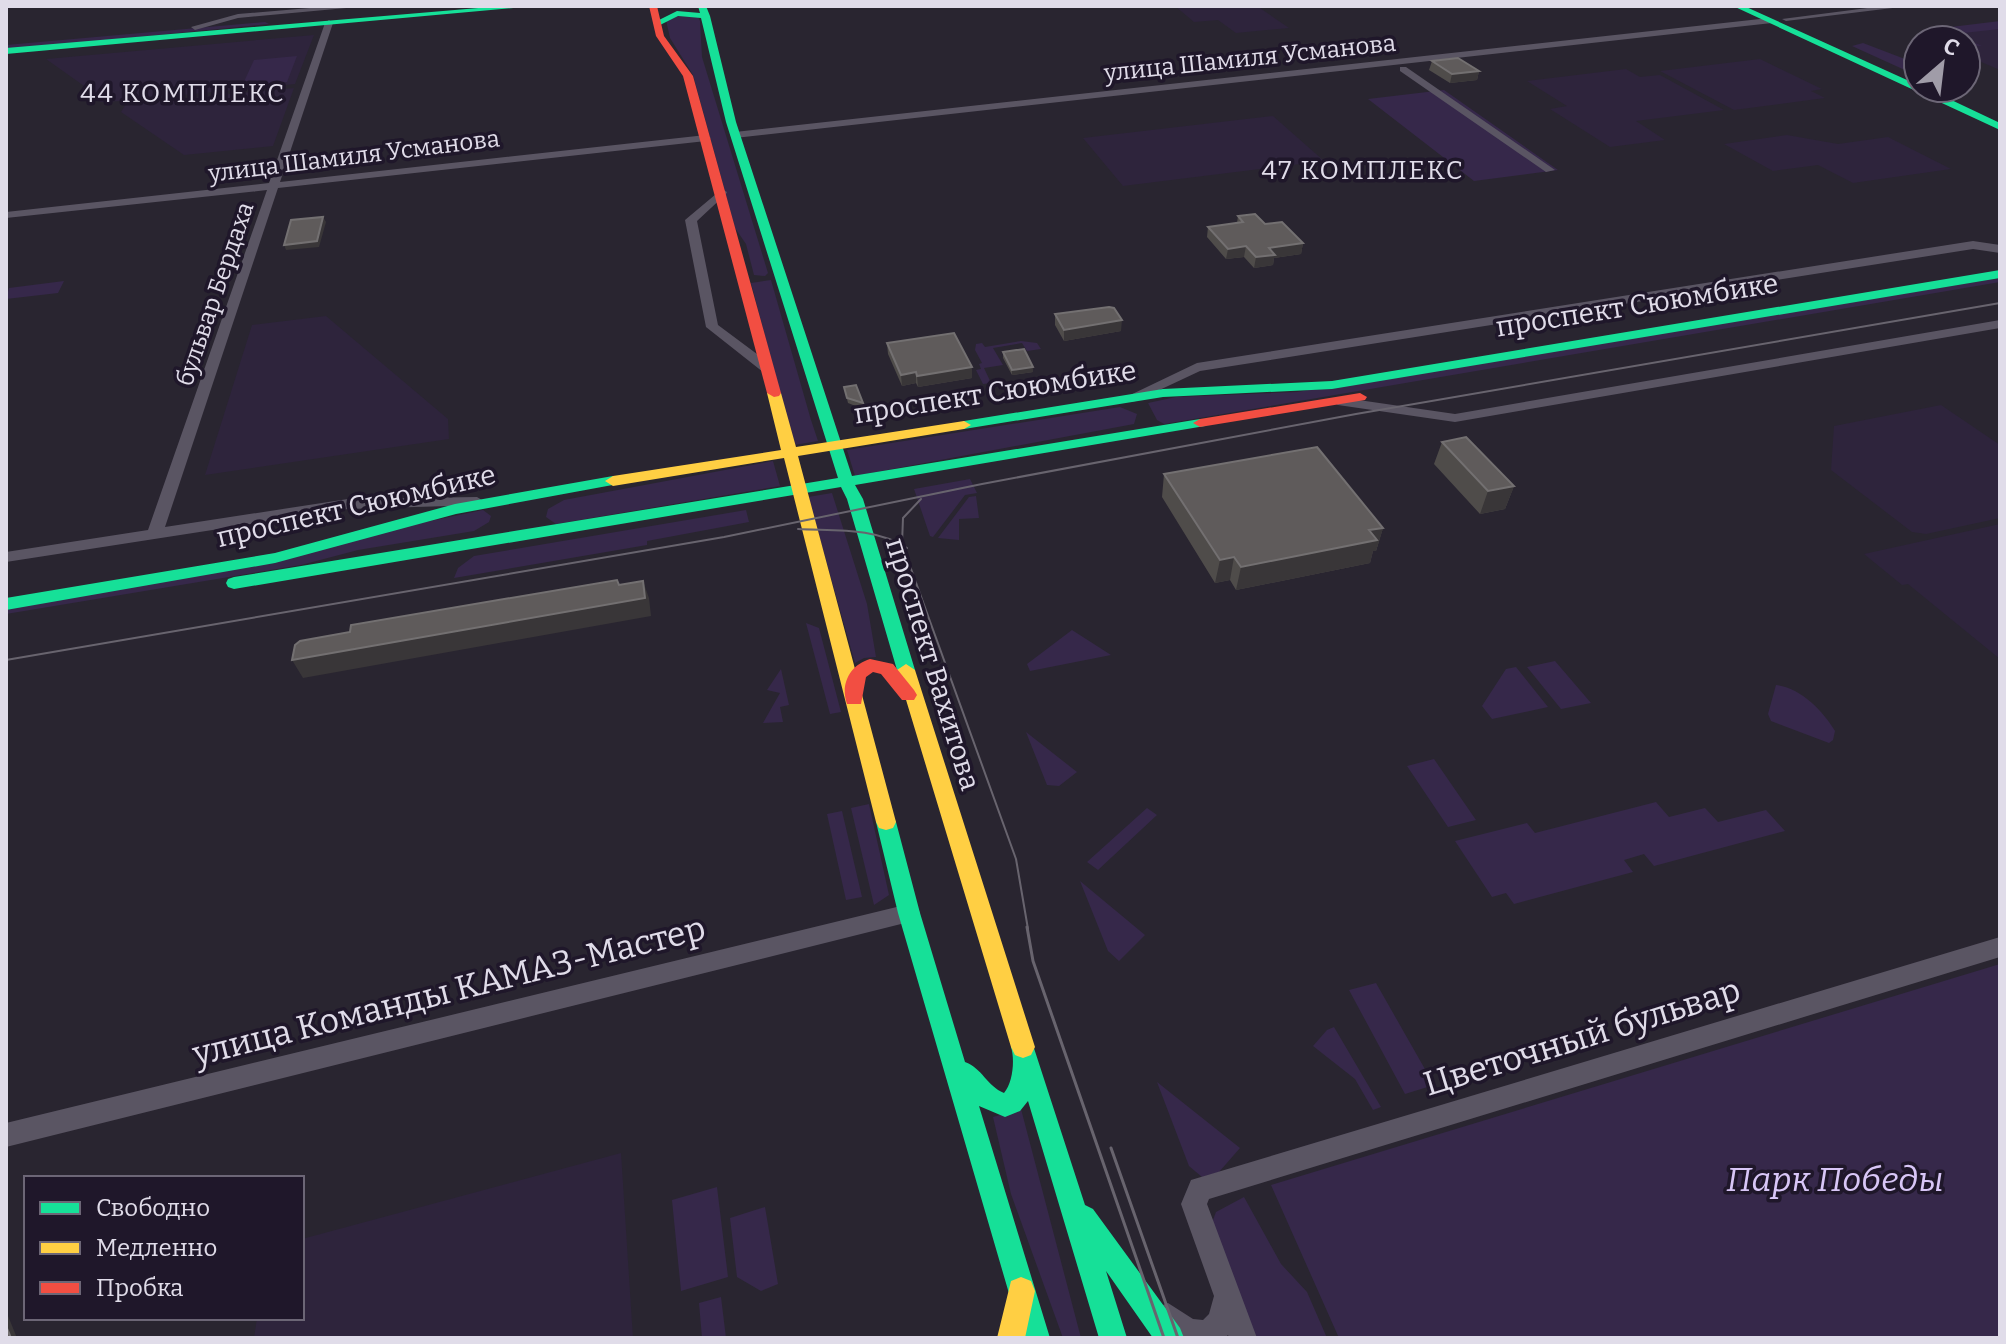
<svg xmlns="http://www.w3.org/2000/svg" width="2006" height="1344" viewBox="0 0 2006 1344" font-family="Bitter,serif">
  <rect width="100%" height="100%" fill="#292530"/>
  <path fill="#2e243c" d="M 1175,6 L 1257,6 L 1289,28 L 1236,33 L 1218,20 L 1194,22 Z
    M 2000,26 L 2000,70 L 1967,56 L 1980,53 L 1966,47 L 1966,40 L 1954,40 L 1937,33 Z
    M 314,35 L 295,84 L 172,96 L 176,88 L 159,89 L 154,98 L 122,101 L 100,102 L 101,98 L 46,59 Z
    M 1760,59 L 1822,89 L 1811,91 L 1825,98 L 1734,110 L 1660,71 Z
    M 1626,69 L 1640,77 L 1660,75 L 1724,110 L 1636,121 L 1665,140 L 1610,147 L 1550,109 L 1567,106 L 1527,81 Z
    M 294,88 L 273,146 L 184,155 L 121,112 L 126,104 Z
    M 1273,116 L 1324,161 L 1123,186 L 1083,138 Z
    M 1787,135 L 1838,144 L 1888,137 L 1951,169 L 1853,183 L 1818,165 L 1773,171 L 1724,144 Z
    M 326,316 L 448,419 L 449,439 L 205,475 L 252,325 Z
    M 1941,405 L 2000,445 L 2000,518 L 1926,534 L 1912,532 L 1831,470 L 1834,426 Z
    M 2000,524 L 2000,659 L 1908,584 L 1902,585 L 1864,554 Z
    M 621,1153 L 633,1338 L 254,1338 L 257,1318 L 302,1318 L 302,1239 Z"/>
  <path fill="#36284a" d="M 674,16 L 698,17 L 700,21 L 702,57 L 768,273 L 765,276 L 754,275 L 746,244 L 735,228 L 693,75 L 670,38 L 666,20 Z
    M 2000,21 L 2000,29 L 1954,34 L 1982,46 L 1966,45 L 1966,40 L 1947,40 L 1926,30 Z
    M 265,22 L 269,24 L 6,50 L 6,45 Z
    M 1863,43 L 1918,64 L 1918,76 L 1852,46 Z
    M 297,56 L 287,82 L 242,86 L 254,60 Z
    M 1444,90 L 1558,170 L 1474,181 L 1368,99 Z
    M 2000,278 L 2000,282 L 1164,424 L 1157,420 L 1148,403 L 1176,397 L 1297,392 Z
    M 771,280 L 811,420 L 818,441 L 794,445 L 751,283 Z
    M 64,281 L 58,293 L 6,299 L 9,288 Z
    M 1021,341 L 1037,343 L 1041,349 L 1027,351 L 1022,343 L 993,348 L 1003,365 L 984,368 L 991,383 L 983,384 L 976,370 L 981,369 L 979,364 L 982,363 L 975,350 L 976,344 L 982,343 L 985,347 Z
    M 1120,407 L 1137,414 L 1134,424 L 855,476 L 847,450 Z
    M 773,461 L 780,486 L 556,524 L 546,517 L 548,509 L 564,500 Z
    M 970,479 L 977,493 L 965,495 L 933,537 L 930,536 L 914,489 Z
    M 832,493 L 867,604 L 876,657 L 864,658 L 855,663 L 808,497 Z
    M 976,496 L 979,518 L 959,519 L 959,540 L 938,538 L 969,497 Z
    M 483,510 L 491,516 L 489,522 L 474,531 L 358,550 L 301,565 L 6,614 L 6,609 Z
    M 746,510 L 749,522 L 647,541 L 647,545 L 454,578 L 458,568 L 474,556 Z
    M 806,623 L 819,628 L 841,712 L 830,714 Z
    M 1072,630 L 1111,655 L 1030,671 L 1027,664 Z
    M 1555,661 L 1591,703 L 1561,709 L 1527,667 Z
    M 1516,667 L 1548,707 L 1492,719 L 1482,706 L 1506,669 Z
    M 781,669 L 789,705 L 780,707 L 783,722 L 763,723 L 780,693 L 767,690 Z
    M 1776,685 C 1801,688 1823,711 1835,731 L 1833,740 L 1829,743 L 1771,721 L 1768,714 Z
    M 1026,732 L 1077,772 L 1059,786 L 1047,785 Z
    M 1434,759 L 1476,820 L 1448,827 L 1407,766 Z
    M 1656,802 L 1669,817 L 1705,808 L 1718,822 L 1766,810 L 1785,831 L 1654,866 L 1644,854 L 1624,860 L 1633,872 L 1514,904 L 1506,893 L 1492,897 L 1455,841 L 1527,823 L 1535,833 Z
    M 869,804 L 889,895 L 874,905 L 851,808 Z
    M 1147,808 L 1157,815 L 1098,870 L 1087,862 Z
    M 842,811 L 862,897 L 846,900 L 827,814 Z
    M 1080,881 L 1145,935 L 1119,961 L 1108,951 Z
    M 2000,964 L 2000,1338 L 1339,1338 L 1271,1185 Z
    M 1376,983 L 1434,1085 L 1405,1094 L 1349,990 Z
    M 1334,1027 L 1381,1107 L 1373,1110 L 1355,1079 L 1313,1046 L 1327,1030 Z
    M 1157,1082 L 1240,1148 L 1219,1172 L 1202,1177 L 1189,1166 Z
    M 1021,1109 L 1081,1338 L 1063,1338 L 1011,1194 L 993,1117 Z
    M 717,1187 L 728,1277 L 681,1291 L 672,1200 Z
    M 1244,1197 L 1281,1264 L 1307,1292 L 1327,1338 L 1254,1338 L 1210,1228 L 1216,1212 Z
    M 765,1207 L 778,1284 L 761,1291 L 737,1277 L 730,1218 Z
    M 721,1297 L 726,1338 L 702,1338 L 699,1303 Z"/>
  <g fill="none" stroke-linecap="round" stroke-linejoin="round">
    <path fill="#5a5563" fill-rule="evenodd" d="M 333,6 L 368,6 L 238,18 L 195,30 L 191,27 L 238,14 Z
      M 1883,6 L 1909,6 L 1786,21 L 1782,19 Z
      M 1769,18 L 1772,23 L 735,138 L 730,135 L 735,132 Z
      M 329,20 L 333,23 L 280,182 L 706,135 L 711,138 L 706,141 L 278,188 L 165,527 L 348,499 L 477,497 L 485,502 L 482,505 L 348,509 L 6,562 L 6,552 L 148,530 L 267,190 L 6,218 L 6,212 L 269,183 L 325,23 Z
      M 1400,67 L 1406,67 L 1555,170 L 1546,172 L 1400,71 Z
      M 722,189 L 727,192 L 726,194 L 697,221 L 718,325 L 773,366 L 773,372 L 763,372 L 706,327 L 685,220 Z
      M 1973,241 L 2000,245 L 2000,253 L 1973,249 L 1200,371 L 1136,401 L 1131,402 L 1124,398 L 1197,363 Z
      M 2000,320 L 2000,328 L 1455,422 L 1338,405 L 1331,401 L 1338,397 L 1455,414 Z
      M 909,904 L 917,906 L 920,913 L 917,920 L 909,922 L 6,1147 L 6,1123 Z
      M 2000,937 L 2000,957 L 1209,1199 L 1207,1204 L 1257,1338 L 1229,1338 L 1228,1335 L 1225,1338 C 1199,1338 1166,1344 1154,1317 L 1158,1307 L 1168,1303 L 1193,1319 L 1203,1320 L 1209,1314 L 1214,1296 L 1181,1204 L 1191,1180 Z"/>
    <path fill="#16e098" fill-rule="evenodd" d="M 502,6 L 535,6 L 6,54 L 6,48 Z
      M 698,6 L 706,6 L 710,16 L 736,122 L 852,476 L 1200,419 L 1207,423 L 1205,426 L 855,485 L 863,499 L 915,670 L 906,676 L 897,670 L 847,499 L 841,487 L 234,589 L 228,587 L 226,583 L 228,579 L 234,577 L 838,478 L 726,122 L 701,18 L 678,16 L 660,25 L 653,23 L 677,11 L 700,13 Z
      M 1733,6 L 1744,6 L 1918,85 L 1918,88 L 1926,88 L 2000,123 L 2000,130 Z
      M 2000,270 L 2000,278 L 1332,389 L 1163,397 L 964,429 L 957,425 L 964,421 L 1163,389 L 1332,381 Z
      M 613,476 L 618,478 L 618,484 L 456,514 L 275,563 L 6,610 L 6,598 L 275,553 L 455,504 Z
      M 886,814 L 893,816 L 896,822 L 920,913 L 965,1062 C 982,1068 987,1086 1004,1093 C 1013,1083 1015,1059 1011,1047 L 1015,1039 L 1023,1036 L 1031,1039 L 1085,1205 L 1093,1209 L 1180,1328 L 1184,1338 L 1153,1338 L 1106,1271 L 1127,1338 L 1099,1338 L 1028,1101 L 1020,1111 L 1005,1117 L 979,1106 L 1050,1338 L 1022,1338 L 898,913 L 876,822 L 879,816 Z"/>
    <path fill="#ffcf43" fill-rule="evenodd" d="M 774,389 L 781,393 L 796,447 L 964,421 L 971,425 L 964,429 L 798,456 L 896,822 L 893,828 L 886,830 L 879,828 L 876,822 L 784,458 L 613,486 L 605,481 L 613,476 L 781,450 L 767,393 Z
      M 906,664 L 915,670 L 1035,1047 L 1031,1055 L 1023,1058 L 1015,1055 L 1011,1047 L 897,670 Z
      M 1021,1277 L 1031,1281 L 1035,1291 L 1025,1338 L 997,1338 L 1011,1281 Z"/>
    <path fill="#f24e42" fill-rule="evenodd" d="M 649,6 L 657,6 L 664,36 L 693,76 L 781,393 L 779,396 L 774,397 L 767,393 L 683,76 L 656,36 Z
      M 1360,393 L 1367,397 L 1365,400 L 1200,427 L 1193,423 L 1200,419 Z
      M 870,659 L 893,664 L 914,690 L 917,695 L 914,700 L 902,700 L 881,674 L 873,672 L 866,677 L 861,704 L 847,704 C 840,684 850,665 870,659 Z"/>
    <path stroke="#68646e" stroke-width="2" d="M 921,499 L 903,518 L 902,544 L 1016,859 L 1028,929
      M 798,529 C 834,531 875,527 907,548
      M 6,660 L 724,537 L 982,484 L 1356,414 L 2000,303"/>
    <path stroke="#68646e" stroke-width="3" d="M 1027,927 L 1033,961 L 1164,1338
      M 1111,1148 L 1178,1338"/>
  </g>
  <path fill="#4f4c4a" d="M 1432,61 L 1479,71 L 1477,80 L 1450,83 L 1429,70 Z
    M 1238,216 L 1265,224 L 1303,243 L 1301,254 L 1274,258 L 1273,265 L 1254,268 L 1244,257 L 1226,259 L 1207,237 L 1208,227 L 1237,223 Z
    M 1055,314 L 1121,331 L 1064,341 L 1055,325 Z
    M 887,343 L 972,367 L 972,378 L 918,387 L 916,383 L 902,386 L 888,354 Z
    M 1003,352 L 1033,367 L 1033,372 L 1012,375 L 1003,358 Z
    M 844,387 L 863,403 L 863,409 L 848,403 Z
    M 1442,442 L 1514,486 L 1505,509 L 1480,514 L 1434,464 Z
    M 1164,474 L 1383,528 L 1376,551 L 1373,551 L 1370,563 L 1236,590 L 1230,580 L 1215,583 L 1162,497 Z"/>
  <path fill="#393638" d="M 1479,71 L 1477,80 L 1450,83 L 1452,74 Z
    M 323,217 L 326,222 L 319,247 L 286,250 L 284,245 Z
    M 1303,243 L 1301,254 L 1274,258 L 1273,265 L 1254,268 L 1256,257 L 1269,248 Z
    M 1246,246 L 1244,257 L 1226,259 L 1228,249 Z
    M 1122,320 L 1121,331 L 1064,341 L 1064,330 Z
    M 972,367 L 972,378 L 918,387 L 917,376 Z
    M 1033,367 L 1033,372 L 1012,375 L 1012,370 Z
    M 916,372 L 916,383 L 902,386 L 901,375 Z
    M 1514,486 L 1505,509 L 1480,514 L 1488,491 Z
    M 1383,528 L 1376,551 L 1373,551 L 1370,563 L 1236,590 L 1241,567 L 1369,530 Z
    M 1234,557 L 1230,580 L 1215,583 L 1220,560 Z
    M 643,581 L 649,598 L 651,616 L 303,678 L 292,660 Z
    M 6,1311 L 17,1338 L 11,1338 L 6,1326 Z"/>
  <path fill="#5f5b5b" stroke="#737071" stroke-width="2" d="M 1458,58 L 1479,71 L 1452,74 L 1432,61 Z
    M 1255,214 L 1265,224 L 1282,222 L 1303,243 L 1269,248 L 1275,255 L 1256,257 L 1246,246 L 1228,249 L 1208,227 L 1243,222 L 1238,216 Z
    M 323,217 L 317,241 L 284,245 L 291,220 Z
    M 1109,307 L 1114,308 L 1122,320 L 1064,330 L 1055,314 Z
    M 954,333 L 972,367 L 917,376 L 916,372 L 901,375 L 887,343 Z
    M 1024,349 L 1033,367 L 1012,370 L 1003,352 Z
    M 856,385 L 863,403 L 847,398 L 844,387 Z
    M 1466,437 L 1514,486 L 1488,491 L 1442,442 Z
    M 1317,447 L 1383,528 L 1369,530 L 1377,540 L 1241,567 L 1234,557 L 1220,560 L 1164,474 Z
    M 617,580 L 619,585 L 643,581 L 645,598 L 292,660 L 295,645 L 300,641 L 350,632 L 351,625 Z
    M 6,1326 L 11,1338 L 6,1338 Z"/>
  <g text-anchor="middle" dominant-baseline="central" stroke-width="7" stroke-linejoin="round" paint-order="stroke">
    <g font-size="24" fill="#e0dce9" stroke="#1f172a">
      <text transform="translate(1250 58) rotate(-6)">улица Шамиля Усманова</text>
      <text transform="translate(354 156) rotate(-7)">улица Шамиля Усманова</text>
      <text transform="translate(215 294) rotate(-71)">бульвар Бердаха</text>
    </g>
    <g font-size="26" letter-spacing="2" fill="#e0dce9" stroke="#1f172a">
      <text x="183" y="93">44 КОМПЛЕКС</text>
      <text x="1363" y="170">47 КОМПЛЕКС</text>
    </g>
    <g font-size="28" fill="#e0dce9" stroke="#1f172a">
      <text transform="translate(1637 305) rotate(-9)">проспект Сююмбике</text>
      <text transform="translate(995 392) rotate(-9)">проспект Сююмбике</text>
      <text transform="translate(356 506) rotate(-13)">проспект Сююмбике</text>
      <text transform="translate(933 664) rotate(73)">проспект Вахитова</text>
    </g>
    <g font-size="34" fill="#e0dce9" stroke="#1f172a">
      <text transform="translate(449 991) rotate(-14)">улица Команды КАМАЗ-Мастер</text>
      <text transform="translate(1582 1037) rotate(-17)">Цветочный бульвар</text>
    </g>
    <g font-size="34" font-style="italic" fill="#d8c6f7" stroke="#1f172a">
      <text x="1835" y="1179">Парк Победы</text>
    </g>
  </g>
  <rect width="2006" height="1344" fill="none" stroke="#e0dce9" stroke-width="16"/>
  <rect x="24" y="1176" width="280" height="144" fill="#1f172a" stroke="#6c6676" stroke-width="2"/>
  <rect x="40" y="1202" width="40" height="12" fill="#16e098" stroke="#6c6676" stroke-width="2"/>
  <text x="96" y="1216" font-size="24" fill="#e0dce9">Свободно</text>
  <rect x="40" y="1242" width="40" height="12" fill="#ffcf43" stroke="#6c6676" stroke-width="2"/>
  <text x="96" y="1256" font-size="24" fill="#e0dce9">Медленно</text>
  <rect x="40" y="1282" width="40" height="12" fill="#f24e42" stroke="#6c6676" stroke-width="2"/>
  <text x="96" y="1296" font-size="24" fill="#e0dce9">Пробка</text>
  <g transform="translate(1942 64) rotate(28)"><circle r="38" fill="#1f172a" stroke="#6c6676" stroke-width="2"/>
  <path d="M0-6L14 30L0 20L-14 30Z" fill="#a09ca8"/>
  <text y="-12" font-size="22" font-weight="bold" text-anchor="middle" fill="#e0dce9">С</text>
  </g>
</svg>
